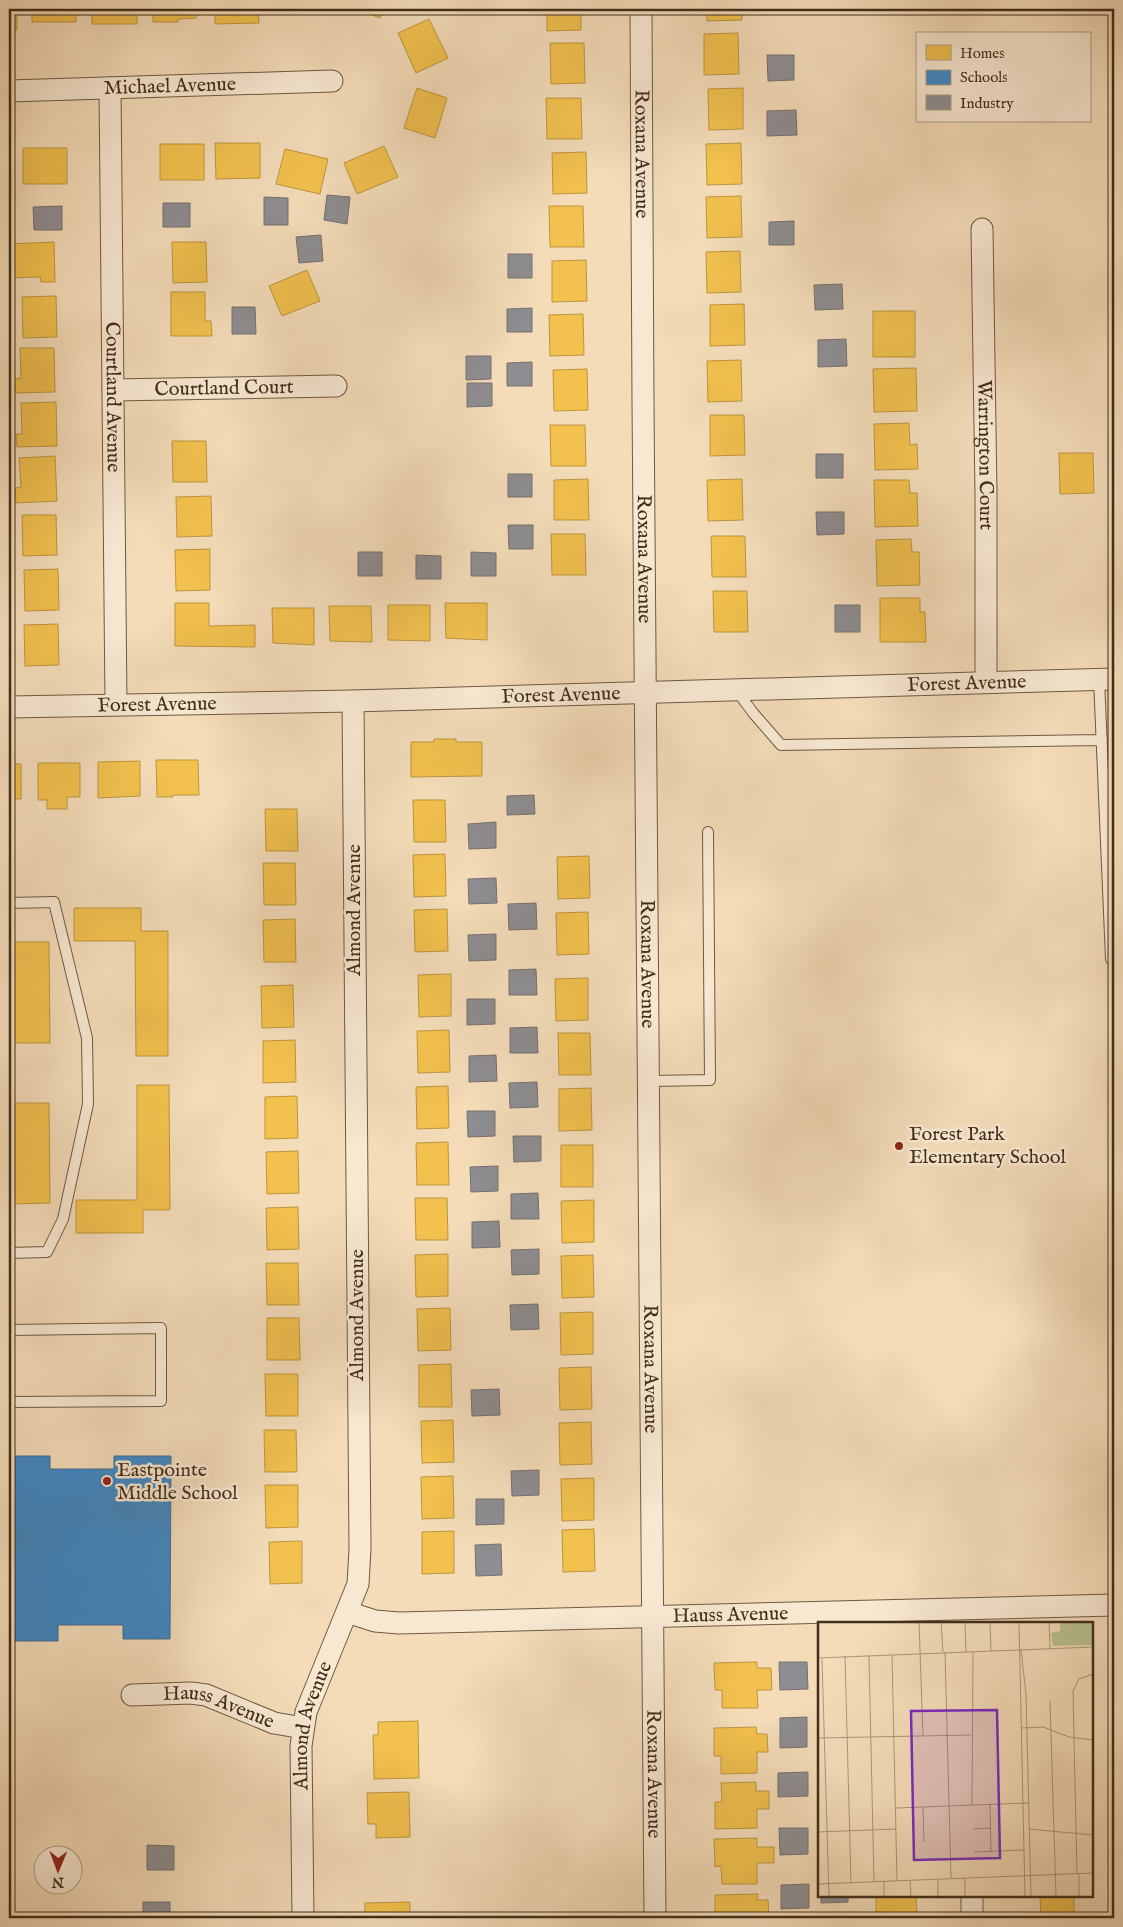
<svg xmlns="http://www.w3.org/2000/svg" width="1123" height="1927" viewBox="0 0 1123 1927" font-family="'IM FELL English',serif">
  <rect width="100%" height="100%" fill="#f4dcb9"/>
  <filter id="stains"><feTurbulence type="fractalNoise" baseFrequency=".004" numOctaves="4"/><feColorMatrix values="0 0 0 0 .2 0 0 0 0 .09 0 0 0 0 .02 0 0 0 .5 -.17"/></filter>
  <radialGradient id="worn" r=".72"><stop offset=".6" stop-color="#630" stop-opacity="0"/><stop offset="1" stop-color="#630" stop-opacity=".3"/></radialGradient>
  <path fill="#f2c14e" stroke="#bd953e" d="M 9,9 L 17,9 L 17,30 L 9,30 Z
    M 32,9 L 76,9 L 76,22 L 32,22 Z
    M 92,9 L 137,9 L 137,24 L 92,24 Z
    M 153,9 L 196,9 L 196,18 L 178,19 L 178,22 L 153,22 Z
    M 215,9 L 258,9 L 259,23 L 215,24 Z
    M 356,9 L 384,9 L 380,18 Z
    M 547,9 L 587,9 L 581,10 L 581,30 L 547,31 Z
    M 707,9 L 741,9 L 742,20 L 707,21 Z
    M 429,19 L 448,58 L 416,73 L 398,33 Z
    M 738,33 L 739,74 L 704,75 L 704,34 Z
    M 550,43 L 584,43 L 585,83 L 551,84 Z
    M 417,88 L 447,98 L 435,138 L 404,128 Z
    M 743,88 L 743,129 L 709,130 L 708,89 Z
    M 546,98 L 581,98 L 582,139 L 547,139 Z
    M 215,143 L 260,143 L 260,178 L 216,179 Z
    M 741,143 L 742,184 L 707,185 L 706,144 Z
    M 160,144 L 204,144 L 204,180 L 160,180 Z
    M 384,146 L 398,177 L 357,194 L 344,163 Z
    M 23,148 L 67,148 L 67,184 L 23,184 Z
    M 285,149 L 328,159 L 320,194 L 276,184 Z
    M 586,152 L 587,193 L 553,194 L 552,153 Z
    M 741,196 L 742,237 L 707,238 L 706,197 Z
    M 549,206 L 583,206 L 584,247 L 550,247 Z
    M 54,242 L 55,282 L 41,282 L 40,277 L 10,278 L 9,244 Z
    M 172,242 L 206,242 L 207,282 L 173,283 Z
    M 740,251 L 741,292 L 707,293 L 706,252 Z
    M 586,260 L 587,301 L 552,302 L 552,261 Z
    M 307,270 L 320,301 L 282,316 L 269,286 Z
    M 171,292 L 205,292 L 205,321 L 211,321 L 212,336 L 171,336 Z
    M 56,296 L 57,337 L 23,338 L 22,297 Z
    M 744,304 L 745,345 L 710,346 L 710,305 Z
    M 873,311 L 915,311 L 915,357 L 873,357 Z
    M 583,314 L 584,355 L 550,356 L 549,315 Z
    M 20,348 L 54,348 L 55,392 L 15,393 L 15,379 L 21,378 Z
    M 741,360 L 742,401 L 708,402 L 707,361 Z
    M 916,368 L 917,411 L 874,412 L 873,369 Z
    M 587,369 L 588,410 L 554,411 L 553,370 Z
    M 56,402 L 57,446 L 17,447 L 16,434 L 22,434 L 21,403 Z
    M 710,415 L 744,415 L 745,455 L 710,456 Z
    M 909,423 L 910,445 L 917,444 L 918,469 L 875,470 L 874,424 Z
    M 550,425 L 585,425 L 586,466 L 551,466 Z
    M 172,441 L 206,441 L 207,482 L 173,482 Z
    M 1059,453 L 1093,453 L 1094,493 L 1060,494 Z
    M 55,456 L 57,501 L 16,503 L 15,488 L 21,487 L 19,458 Z
    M 588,479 L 589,520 L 554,520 L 554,480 Z
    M 742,479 L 743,520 L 708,521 L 707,480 Z
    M 874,480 L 909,480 L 910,493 L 917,493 L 918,526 L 875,527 Z
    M 211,496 L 212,536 L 177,537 L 176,497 Z
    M 22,515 L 56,515 L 57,555 L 23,556 Z
    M 551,534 L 585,534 L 586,575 L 552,575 Z
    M 711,536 L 745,536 L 746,577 L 712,577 Z
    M 911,539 L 912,552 L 919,552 L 920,585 L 877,586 L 876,540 Z
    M 210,549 L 210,590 L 176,591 L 175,550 Z
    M 58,569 L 59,610 L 25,611 L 24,570 Z
    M 713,591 L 747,591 L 748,632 L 714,632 Z
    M 880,598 L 920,598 L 920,612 L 925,612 L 926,642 L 880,642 Z
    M 175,603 L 209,603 L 209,626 L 255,625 L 255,647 L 175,646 Z
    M 445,603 L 487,603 L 487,640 L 446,638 Z
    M 388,605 L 430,605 L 430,641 L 388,640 Z
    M 329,606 L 371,606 L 372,642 L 330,641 Z
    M 272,608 L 314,608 L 314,645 L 273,643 Z
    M 58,624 L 59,665 L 25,666 L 24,625 Z
    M 434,739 L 456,739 L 456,742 L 482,742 L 482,776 L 411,777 L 411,742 L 434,742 Z
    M 156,760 L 198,760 L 199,795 L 173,795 L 173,797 L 157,797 Z
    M 140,761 L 140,796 L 98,798 L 98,762 Z
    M 38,763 L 80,763 L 80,797 L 67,797 L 67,809 L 47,809 L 47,800 L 38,800 Z
    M 9,764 L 21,764 L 21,799 L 9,799 Z
    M 413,800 L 445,800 L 446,842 L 414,842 Z
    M 265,809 L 297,809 L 298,851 L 266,851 Z
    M 445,854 L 446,896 L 414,897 L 413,855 Z
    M 589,856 L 590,898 L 558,899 L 557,857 Z
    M 263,863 L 295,863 L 296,905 L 264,905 Z
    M 74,908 L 141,908 L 141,931 L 168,931 L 168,1056 L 136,1056 L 135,941 L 74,941 Z
    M 447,909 L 448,951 L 415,952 L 414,910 Z
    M 588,912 L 589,954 L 557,955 L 556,913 Z
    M 295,919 L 296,962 L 264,962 L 263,920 Z
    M 9,942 L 49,942 L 50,1043 L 9,1043 Z
    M 451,974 L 451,1016 L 419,1017 L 418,975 Z
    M 588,978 L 588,1020 L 556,1021 L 555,979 Z
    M 293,985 L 294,1027 L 262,1028 L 261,986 Z
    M 449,1030 L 450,1072 L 418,1073 L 417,1031 Z
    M 558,1033 L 590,1033 L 591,1075 L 559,1075 Z
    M 295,1040 L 296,1082 L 263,1083 L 263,1041 Z
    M 137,1085 L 169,1085 L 170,1210 L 143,1210 L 143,1233 L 76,1233 L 76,1200 L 137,1200 Z
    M 448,1086 L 449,1128 L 417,1129 L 416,1087 Z
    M 591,1088 L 592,1130 L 559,1131 L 559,1089 Z
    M 297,1096 L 298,1138 L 265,1139 L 265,1097 Z
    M 9,1103 L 49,1103 L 50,1203 L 9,1204 Z
    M 448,1142 L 449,1185 L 417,1185 L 416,1143 Z
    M 561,1145 L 593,1145 L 593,1187 L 561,1187 Z
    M 298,1151 L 299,1193 L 267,1194 L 266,1152 Z
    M 415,1198 L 447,1198 L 448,1240 L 416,1240 Z
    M 594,1200 L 594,1242 L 562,1243 L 561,1201 Z
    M 298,1207 L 299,1249 L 267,1250 L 266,1208 Z
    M 448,1254 L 448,1296 L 416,1297 L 415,1255 Z
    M 593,1255 L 594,1297 L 562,1298 L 561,1256 Z
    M 266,1263 L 298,1263 L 299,1305 L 267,1305 Z
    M 450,1308 L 451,1350 L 418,1351 L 417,1309 Z
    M 593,1312 L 593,1354 L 561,1355 L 560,1313 Z
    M 267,1318 L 299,1318 L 300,1360 L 267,1360 Z
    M 451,1364 L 452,1407 L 419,1407 L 419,1365 Z
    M 591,1367 L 592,1409 L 560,1410 L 559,1368 Z
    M 265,1374 L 298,1374 L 298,1416 L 266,1416 Z
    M 453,1420 L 454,1462 L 422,1463 L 421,1421 Z
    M 591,1422 L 592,1464 L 560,1465 L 559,1423 Z
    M 264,1430 L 296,1430 L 297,1472 L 265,1472 Z
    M 453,1476 L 454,1518 L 422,1519 L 421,1477 Z
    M 594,1478 L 594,1520 L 562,1521 L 561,1479 Z
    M 265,1485 L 298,1485 L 298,1527 L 266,1528 Z
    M 594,1529 L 595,1571 L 563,1572 L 562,1530 Z
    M 454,1531 L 454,1573 L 422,1574 L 422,1532 Z
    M 302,1541 L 302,1583 L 270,1584 L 269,1542 Z
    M 757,1662 L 757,1668 L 771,1668 L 772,1690 L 757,1690 L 758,1708 L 722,1708 L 722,1690 L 715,1690 L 714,1663 Z
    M 418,1721 L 419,1778 L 374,1779 L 373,1735 L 378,1735 L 378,1722 Z
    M 756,1727 L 757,1734 L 767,1734 L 768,1752 L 757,1752 L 757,1773 L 721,1774 L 721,1756 L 714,1756 L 714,1728 Z
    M 756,1782 L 756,1791 L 769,1791 L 769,1809 L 757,1809 L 757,1828 L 715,1829 L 715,1802 L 722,1802 L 721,1783 Z
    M 409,1792 L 410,1837 L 376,1838 L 376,1824 L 368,1824 L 367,1793 Z
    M 757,1838 L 757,1847 L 774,1847 L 774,1863 L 757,1863 L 757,1884 L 722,1884 L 721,1866 L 715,1867 L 714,1839 Z
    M 758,1894 L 757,1900 L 768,1900 L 769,1918 L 715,1918 L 715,1895 Z
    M 876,1896 L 916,1896 L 917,1913 L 911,1913 L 911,1918 L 876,1918 Z
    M 1040,1896 L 1074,1896 L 1074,1918 L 1041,1918 Z
    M 410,1902 L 410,1918 L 365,1918 L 365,1903 Z"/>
  <path fill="#3f88c5" stroke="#406d92" d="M 9,1456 L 50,1456 L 50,1469 L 114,1469 L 114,1456 L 171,1456 L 170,1639 L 123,1639 L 123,1625 L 58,1625 L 58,1641 L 11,1641 L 11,1689 L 9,1689 Z"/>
  <path fill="#8d8d92" stroke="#76706e" d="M 767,55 L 794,55 L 794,80 L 768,81 Z
    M 796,110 L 797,135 L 767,136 L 767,111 Z
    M 327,195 L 350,197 L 347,224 L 324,220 Z
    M 264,197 L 288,198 L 288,225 L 264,225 Z
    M 163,203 L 190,203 L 190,227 L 163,227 Z
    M 62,206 L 62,230 L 34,230 L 33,207 Z
    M 794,221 L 794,245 L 769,245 L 769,222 Z
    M 321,235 L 323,261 L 299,263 L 296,237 Z
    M 508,254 L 532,254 L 532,278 L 508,278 Z
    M 842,284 L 843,309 L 815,310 L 814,285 Z
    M 232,307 L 255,307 L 256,334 L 232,334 Z
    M 532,308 L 532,332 L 507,332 L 507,309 Z
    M 846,339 L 847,366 L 818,367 L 818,340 Z
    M 466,356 L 491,356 L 491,379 L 466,380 Z
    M 532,362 L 532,386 L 507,386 L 507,363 Z
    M 467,383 L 492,383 L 492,406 L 467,407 Z
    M 816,454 L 843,454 L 843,478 L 816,478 Z
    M 508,474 L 532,474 L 532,497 L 508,497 Z
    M 816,512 L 844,512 L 844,534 L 817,535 Z
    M 508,525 L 533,525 L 533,549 L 509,549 Z
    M 358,552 L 382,552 L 382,576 L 358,576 Z
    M 471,552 L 496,553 L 496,576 L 471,576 Z
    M 416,555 L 441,556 L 441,579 L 416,579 Z
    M 835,605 L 860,605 L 860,632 L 835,632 Z
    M 534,795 L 535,814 L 507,815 L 507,796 Z
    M 496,822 L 496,848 L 469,849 L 468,824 Z
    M 496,878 L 497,903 L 469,904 L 468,879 Z
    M 536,903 L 537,929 L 509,930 L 508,904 Z
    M 496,934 L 496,960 L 469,961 L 468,935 Z
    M 536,969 L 537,995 L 509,995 L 509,970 Z
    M 467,999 L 495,999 L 495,1024 L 467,1025 Z
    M 537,1027 L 538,1053 L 510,1053 L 510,1028 Z
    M 496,1055 L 497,1081 L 469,1082 L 469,1056 Z
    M 537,1082 L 538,1107 L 510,1108 L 509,1083 Z
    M 467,1111 L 495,1111 L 495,1136 L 468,1137 Z
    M 513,1136 L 541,1136 L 541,1161 L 514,1162 Z
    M 498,1166 L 498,1191 L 471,1192 L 470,1167 Z
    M 538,1193 L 539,1219 L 511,1219 L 511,1194 Z
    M 499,1221 L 500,1247 L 472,1248 L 472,1222 Z
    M 539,1249 L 539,1274 L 512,1275 L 511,1250 Z
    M 538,1304 L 539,1329 L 511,1330 L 510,1305 Z
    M 499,1389 L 500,1415 L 472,1416 L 471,1390 Z
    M 539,1470 L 539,1495 L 512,1496 L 511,1471 Z
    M 476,1499 L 504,1499 L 504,1524 L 476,1525 Z
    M 501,1544 L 502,1575 L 476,1576 L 475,1545 Z
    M 779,1662 L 807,1662 L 808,1689 L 780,1690 Z
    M 807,1717 L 807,1747 L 780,1748 L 780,1718 Z
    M 808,1772 L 808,1796 L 778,1797 L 778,1773 Z
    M 779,1828 L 808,1828 L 808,1854 L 780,1855 Z
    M 147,1845 L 174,1846 L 174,1870 L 147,1870 Z
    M 809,1884 L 809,1908 L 781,1909 L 781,1885 Z
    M 821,1896 L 848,1896 L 848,1902 L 821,1903 Z
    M 143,1902 L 170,1902 L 170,1918 L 143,1918 Z"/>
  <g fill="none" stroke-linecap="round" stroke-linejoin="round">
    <g stroke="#6e5a42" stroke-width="12">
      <path id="lane" d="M 1099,679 L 1111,959
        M 736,690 L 754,714 L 781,745 L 1102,740
        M 9,903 L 54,902 L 87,1038 L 88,1104 L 63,1219 L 47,1252 L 9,1253
        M 649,1081 L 710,1080 L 708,832
        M 9,1330 L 161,1328 L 161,1401 L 9,1402"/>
    </g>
    <g stroke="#6e5a42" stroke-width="23">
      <g id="street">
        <path id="s1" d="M 641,9 L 643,401 L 655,1918"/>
        <path id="s2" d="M 110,88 L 116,704"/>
        <path id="s3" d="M 9,91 L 332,81"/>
        <path id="s4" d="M 982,229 L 986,493 L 986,681"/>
        <path id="s5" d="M 113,390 L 336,386"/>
        <path id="s6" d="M 9,707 L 353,701 L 1114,679"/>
        <path id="s7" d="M 347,1612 L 375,1621 L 399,1623 L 1114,1605"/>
        <path id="s8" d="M 132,1695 L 191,1693 L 206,1695 L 274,1723 L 303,1728"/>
        <path d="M 972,1896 L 972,1918"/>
        <path id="s9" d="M 303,1918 L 301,1746 L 306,1712 L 358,1584 L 360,1549 L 353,701"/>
      </g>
    </g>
    <use href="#lane" stroke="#f8e8d2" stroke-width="10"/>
    <use href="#street" stroke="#f8e8d2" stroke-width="21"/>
  </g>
  <g fill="#8f2418" stroke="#f8e8d2" stroke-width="2">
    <circle cx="899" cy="1146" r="5"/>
    <circle cx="107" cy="1481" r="5"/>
  </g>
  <g text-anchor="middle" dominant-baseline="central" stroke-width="5" stroke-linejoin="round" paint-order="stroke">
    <g font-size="20" fill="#422e1a" stroke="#f8e8d2">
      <text stroke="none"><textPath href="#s3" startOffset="161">Michael Avenue</textPath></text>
      <text stroke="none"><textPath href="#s1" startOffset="145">Roxana Avenue</textPath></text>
      <text stroke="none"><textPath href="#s5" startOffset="111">Courtland Court</textPath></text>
      <text stroke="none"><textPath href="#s2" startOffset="309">Courtland Avenue</textPath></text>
      <text stroke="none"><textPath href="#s4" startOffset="226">Warrington Court</textPath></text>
      <text stroke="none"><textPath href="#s1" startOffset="550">Roxana Avenue</textPath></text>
      <text stroke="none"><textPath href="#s6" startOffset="958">Forest Avenue</textPath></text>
      <text stroke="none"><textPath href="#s6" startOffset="552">Forest Avenue</textPath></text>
      <text stroke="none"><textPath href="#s6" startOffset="148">Forest Avenue</textPath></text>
      <text transform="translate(354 910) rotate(-90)">Almond Avenue</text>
      <text stroke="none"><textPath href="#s1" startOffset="955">Roxana Avenue</textPath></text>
      <text transform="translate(357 1315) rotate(-90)">Almond Avenue</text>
      <text stroke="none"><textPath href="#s1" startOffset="1360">Roxana Avenue</textPath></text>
      <text stroke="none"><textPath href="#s7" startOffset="385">Hauss Avenue</textPath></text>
      <text stroke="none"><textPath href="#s8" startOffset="89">Hauss Avenue</textPath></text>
      <text stroke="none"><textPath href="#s9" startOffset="194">Almond Avenue</textPath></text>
      <text stroke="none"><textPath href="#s1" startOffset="1765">Roxana Avenue</textPath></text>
    </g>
    <g font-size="20" fill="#422e1a" stroke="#f8e8d2" text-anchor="start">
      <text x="909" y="1134">Forest Park<tspan x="909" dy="23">Elementary School</tspan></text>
      <text x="117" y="1470">Eastpointe<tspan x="117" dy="23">Middle School</tspan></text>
    </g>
  </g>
  <g transform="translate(818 1622)">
    <rect width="275" height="275" fill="#f4dcb9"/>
    <path d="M 242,0 L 275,0 L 275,23 L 235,24 L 233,11 L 242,9 Z" fill="#bac090"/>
    <path fill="none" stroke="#ad9679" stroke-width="1" d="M 101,0 L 105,114M 123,0 L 125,30M 147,0 L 148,30M 172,0 L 173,29M 201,0 L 207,275M 231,0 L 232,26M 203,28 L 208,72 L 213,275M 127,30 L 133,256M 74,33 L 79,259M 27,34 L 33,260M 51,34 L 56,260M 0,36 L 275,25M 4,37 L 11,275M 232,79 L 238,275M 204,106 L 225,105 L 251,115 L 275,118M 0,116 L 153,113M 172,182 L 173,230M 154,183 L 155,30M 105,185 L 106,220M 78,186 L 210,181M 156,207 L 173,206M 211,207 L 275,213M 0,210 L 78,207M 156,230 L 206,228M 261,251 L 261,275M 259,252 L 255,69 L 261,57 L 275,52M 147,256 L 147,275M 120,257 L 120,275M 66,259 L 66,275M 92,259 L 93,275M 0,262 L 275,251"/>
    <path fill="#7b2cbf" fill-opacity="0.15" stroke="#7b2cbf" stroke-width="2.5" d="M 179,88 L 182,236 L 96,238 L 93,89 Z"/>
    <rect width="275" height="275" fill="none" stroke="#422e1a" stroke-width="2.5"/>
  </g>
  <rect width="1123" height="1927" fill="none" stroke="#f4dcb9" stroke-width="30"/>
  <rect x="10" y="10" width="1103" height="1907" fill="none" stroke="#422e1a" stroke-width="2.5"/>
  <rect x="15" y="15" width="1093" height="1897" fill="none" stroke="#422e1a"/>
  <rect x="916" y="32" width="175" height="90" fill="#f8e8d2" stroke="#af9e88"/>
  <rect x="926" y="45" width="25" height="15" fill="#f2c14e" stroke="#af9e88"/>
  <text x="960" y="58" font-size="15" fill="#422e1a">Homes</text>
  <rect x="926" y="70" width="25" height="15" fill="#3f88c5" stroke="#af9e88"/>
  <text x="960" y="82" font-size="15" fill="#422e1a">Schools</text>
  <rect x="926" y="95" width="25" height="15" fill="#8d8d92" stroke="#af9e88"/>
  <text x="960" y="108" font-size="15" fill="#422e1a">Industry</text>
  <g transform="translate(58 1870) rotate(181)"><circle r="24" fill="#f8e8d2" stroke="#af9e88"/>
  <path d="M0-4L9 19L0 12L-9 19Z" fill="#8f2418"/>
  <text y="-8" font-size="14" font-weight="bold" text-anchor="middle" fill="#422e1a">N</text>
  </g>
  <rect width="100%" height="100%" filter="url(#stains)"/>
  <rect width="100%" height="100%" fill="url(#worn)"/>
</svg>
